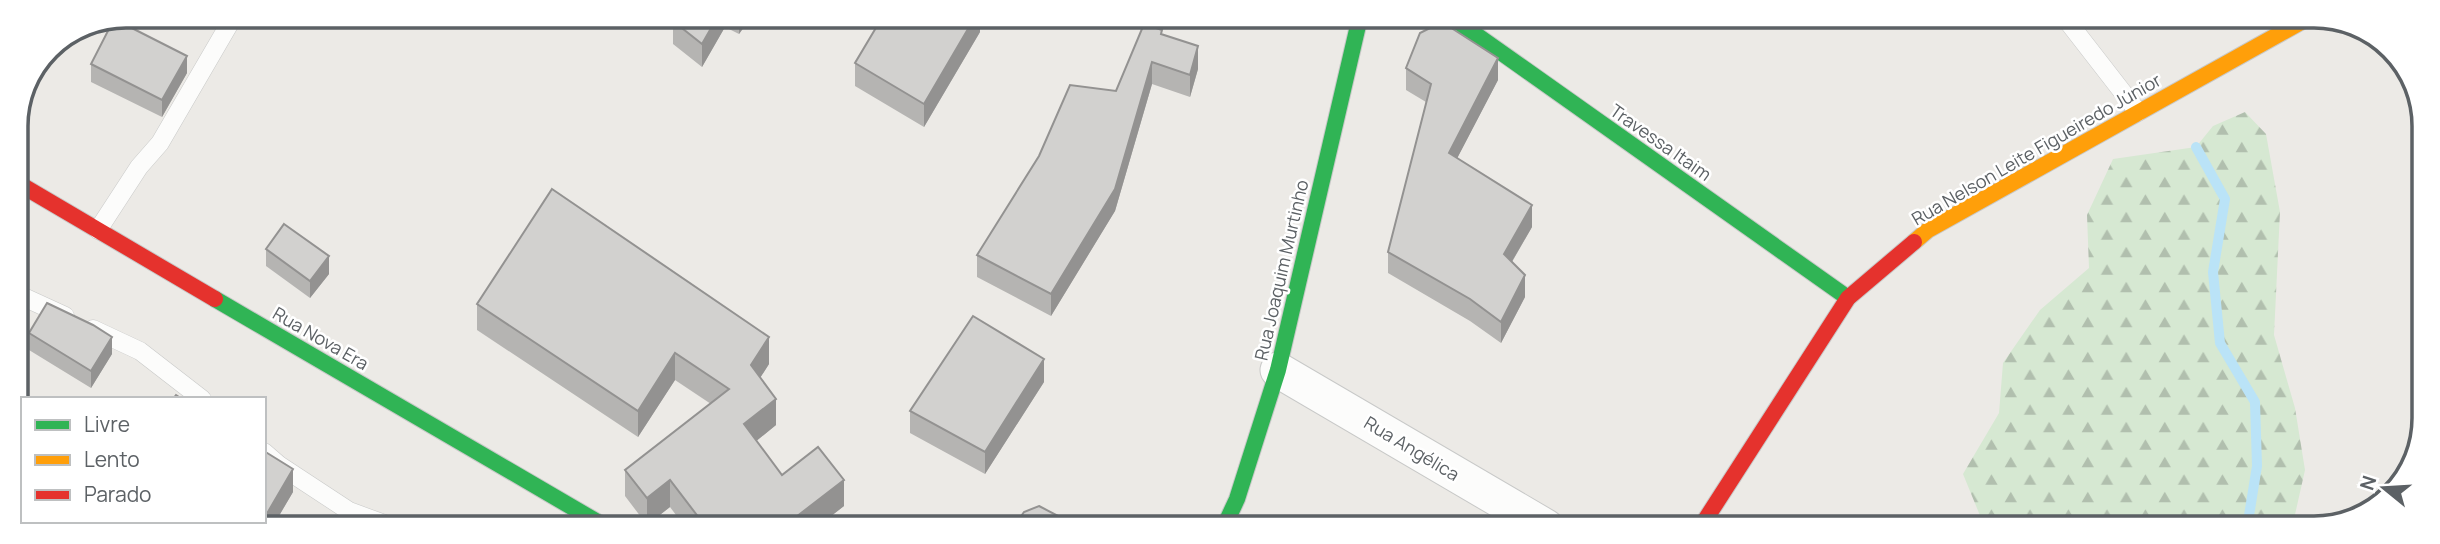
<svg xmlns="http://www.w3.org/2000/svg" width="2440" height="544" viewBox="0 0 2440 544" font-family="Manrope,sans-serif">
  <defs>
    <pattern id="forest-firs" width="22" height="20" patternUnits="userSpaceOnUse" patternTransform="scale(1.75)"><rect width="22" height="20" fill="#d6e8d2"/><path d="M5 1l3.5 6h-7zM16 11l3.5 6h-7z" fill="#b1bfae"/></pattern>
  </defs>
  <rect width="100%" height="100%" fill="#eceae6"/>
  <path fill="url(#forest-firs)" d="M 2245,112 L 2266,134 L 2280,212 L 2274,335 L 2295,408 L 2305,470 L 2292,528 L 1987,528 L 1981,518 L 1963,474 L 1999,413 L 2003,363 L 2040,310 L 2089,268 L 2087,215 L 2113,159 L 2196,147 L 2213,126 Z"/>
  <g fill="none" stroke-linecap="round" stroke-linejoin="round">
    <path stroke="#bae3f7" stroke-width="10" d="M 2196,147 L 2225,199 L 2213,272 L 2220,343 L 2255,402 L 2257,466 L 2247,528"/>
    <g stroke="#c8c9c8" stroke-width="19">
      <path id="lane" d="M 2065,18 L 2138,112
        M 98,230 L 139,167 L 160,143 L 234,16
        M 17,294 L 65,316
        M 93,329 L 140,351 L 202,399
        M 264,452 L 279,465 L 349,511 L 390,526"/>
    </g>
    <g stroke="#c8c9c8" stroke-width="37">
      <path id="street" d="M 1278,370 L 1546,527"/>
    </g>
    <g stroke="#c8c9c8" stroke-width="18">
      <path id="fast" d="M 1451,17 L 1848,298
        M 215,299 L 606,527
        M 1224,527 L 1237,499 L 1278,370 L 1360,17"/>
    </g>
    <g stroke="#c8c9c8" stroke-width="18">
      <path id="slow" d="M 1914,242 L 1928,230 L 2308,18"/>
    </g>
    <g stroke="#c8c9c8" stroke-width="18">
      <path id="jam" d="M 16,182 L 215,299
        M 1700,528 L 1848,298 L 1914,242"/>
    </g>
    <use href="#lane" stroke="#fcfcfb" stroke-width="18"/>
    <use href="#street" stroke="#fcfcfb" stroke-width="35"/>
    <use href="#fast" stroke="#30b455" stroke-width="16"/>
    <use href="#slow" stroke="#ff9f0a" stroke-width="16"/>
    <use href="#jam" stroke="#e5322d" stroke-width="16"/>
  </g>
  <path fill="#b5b4b2" d="M 676,16 L 752,16 L 739,34 L 725,27 L 702,67 L 673,44 L 673,21 Z
    M 980,17 L 980,32 L 924,127 L 855,86 L 855,63 Z
    M 1162,34 L 1198,69 L 1190,97 L 1152,84 L 1115,211 L 1051,316 L 977,277 L 977,255 L 1116,91 Z
    M 91,64 L 187,73 L 162,117 L 91,82 Z
    M 1406,68 L 1498,80 L 1457,158 L 1532,227 L 1512,262 L 1525,297 L 1501,343 L 1470,321 L 1388,273 L 1388,252 L 1426,102 L 1406,90 Z
    M 266,249 L 329,274 L 310,298 L 266,266 Z
    M 477,304 L 769,364 L 760,378 L 776,425 L 756,441 L 782,475 L 844,506 L 817,527 L 685,527 L 670,507 L 647,525 L 625,496 L 625,470 L 711,404 L 675,380 L 638,437 L 477,330 Z
    M 29,333 L 112,354 L 91,388 L 29,350 Z
    M 1044,382 L 985,474 L 910,433 L 910,411 Z
    M 264,451 L 293,492 L 273,526 L 243,526 L 235,521 L 264,521 Z"/>
  <path fill="#939291" d="M 718,16 L 725,16 L 725,27 L 702,67 L 702,44 Z
    M 739,16 L 752,16 L 739,34 Z
    M 975,17 L 980,17 L 980,32 L 924,127 L 924,104 Z
    M 1198,46 L 1198,69 L 1190,97 L 1190,75 Z
    M 187,56 L 187,73 L 162,117 L 162,100 Z
    M 1498,58 L 1498,80 L 1449,174 L 1449,153 Z
    M 1152,62 L 1152,84 L 1115,211 L 1051,316 L 1051,294 Z
    M 1532,205 L 1532,227 L 1504,275 L 1504,254 Z
    M 329,256 L 329,274 L 310,298 L 310,281 Z
    M 1525,275 L 1525,297 L 1501,343 L 1501,322 Z
    M 112,337 L 112,354 L 91,388 L 91,371 Z
    M 769,337 L 769,364 L 751,392 L 751,365 Z
    M 675,353 L 675,380 L 638,437 L 638,411 Z
    M 1044,359 L 1044,382 L 985,474 L 985,452 Z
    M 776,399 L 776,425 L 744,451 L 744,424 Z
    M 293,469 L 293,492 L 273,526 L 265,526 L 265,517 Z
    M 670,480 L 670,507 L 647,525 L 647,498 Z
    M 844,480 L 844,506 L 817,527 L 783,527 Z"/>
  <path fill="#d2d1cf" stroke="#939291" stroke-width="2" d="M 676,16 L 718,16 L 702,44 L 673,21 Z
    M 883,16 L 975,17 L 924,104 L 855,63 Z
    M 116,20 L 187,56 L 162,100 L 91,64 L 113,21 Z
    M 1442,22 L 1498,58 L 1449,153 L 1532,205 L 1504,254 L 1525,275 L 1501,322 L 1470,299 L 1388,252 L 1431,84 L 1406,68 L 1420,33 Z
    M 1144,24 L 1162,30 L 1161,34 L 1198,46 L 1190,75 L 1152,62 L 1115,189 L 1051,294 L 977,255 L 1039,156 L 1070,85 L 1116,91 Z
    M 552,189 L 769,337 L 751,365 L 776,399 L 744,424 L 782,475 L 818,447 L 844,480 L 783,527 L 706,527 L 670,480 L 647,498 L 625,470 L 729,389 L 675,353 L 638,411 L 477,304 Z
    M 284,224 L 329,256 L 310,281 L 266,249 Z
    M 47,303 L 93,325 L 112,337 L 91,371 L 29,333 Z
    M 973,316 L 1044,359 L 985,452 L 910,411 Z
    M 176,395 L 182,399 L 173,399 Z
    M 264,451 L 293,469 L 265,517 L 264,517 Z
    M 1039,506 L 1062,518 L 1066,527 L 1014,527 L 1015,525 L 1024,512 Z
    M 143,521 L 224,521 L 240,526 L 142,526 Z"/>
  <g text-anchor="middle" dominant-baseline="central" stroke-width="5" stroke-linejoin="round" paint-order="stroke">
    <g font-size="18" fill="#5c6165" stroke="#fff">
      <text transform="translate(1661 142) rotate(35)">Travessa Itaim</text>
      <text transform="translate(2036 149) rotate(-30)">Rua Nelson Leite Figueiredo Júnior</text>
      <text transform="translate(1281 270) rotate(-77)">Rua Joaquim Murtinho</text>
      <text transform="translate(321 338) rotate(30)">Rua Nova Era</text>
      <text transform="translate(1412 448) rotate(31)">Rua Angélica</text>
    </g>
  </g>
  <path d="M0 0H2440V544H0ZM126 28H2314A98 98 0 0 1 2412 126V418A98 98 0 0 1 2314 516H126A98 98 0 0 1 28 418V126A98 98 0 0 1 126 28Z" fill="#fff" fill-rule="evenodd"/>
  <path fill="none" stroke="#5c6165" stroke-width="3.5" d="M126 28H2314A98 98 0 0 1 2412 126V418A98 98 0 0 1 2314 516H126A98 98 0 0 1 28 418V126A98 98 0 0 1 126 28Z"/>
  <rect x="21" y="397" width="245" height="126" fill="#ffffff" stroke="#bec0c1" stroke-width="2"/>
  <rect x="35" y="420" width="35" height="10" fill="#30b455" stroke="#bec0c1" stroke-width="2"/>
  <text x="84" y="432" font-size="21" fill="#5c6165">Livre</text>
  <rect x="35" y="455" width="35" height="10" fill="#ff9f0a" stroke="#bec0c1" stroke-width="2"/>
  <text x="84" y="467" font-size="21" fill="#5c6165">Lento</text>
  <rect x="35" y="490" width="35" height="10" fill="#e5322d" stroke="#bec0c1" stroke-width="2"/>
  <text x="84" y="502" font-size="21" fill="#5c6165">Parado</text>
  <g transform="translate(2384 488) rotate(288)" stroke="#ffffff" stroke-width="5" paint-order="stroke">
  <path d="M0-5L12 26L0 18L-12 26Z" fill="#5c6165"/>
  <text y="-10" font-size="19" font-weight="bold" text-anchor="middle" fill="#5c6165">N</text>
  </g>
</svg>
